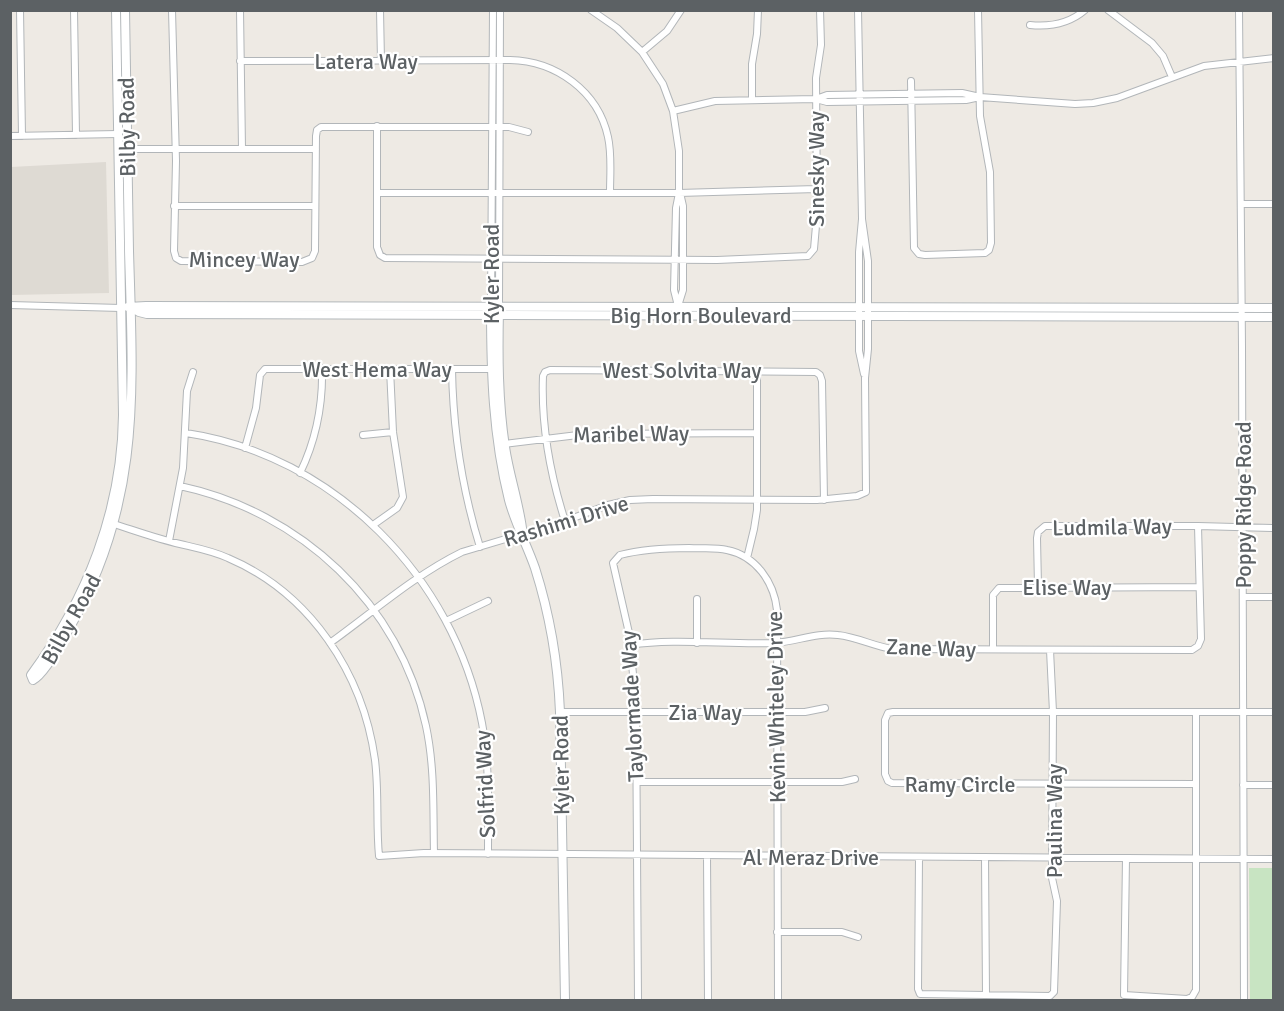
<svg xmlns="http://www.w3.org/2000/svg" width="1284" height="1011" viewBox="0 0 1284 1011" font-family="Signika,sans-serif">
  <rect width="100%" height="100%" fill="#eeeae4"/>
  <path fill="#dedad3" d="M 106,162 L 109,293 L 11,295 L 11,167 Z"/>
  <path fill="#c8e4c2" d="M 1249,868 L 1273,868 L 1273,1000 L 1250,1000 Z"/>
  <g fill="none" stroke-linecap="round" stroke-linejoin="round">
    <g stroke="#b2b6b9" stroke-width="8">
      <path id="street" d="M 20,10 L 22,136
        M 74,10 L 76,135
        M 172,10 L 176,161 L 174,251 L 176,258 L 181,261 L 302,262 L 312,258 L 315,251 L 316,136 L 317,130 L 321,127 L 509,127 L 528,132
        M 240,10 L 242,149
        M 380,10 L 381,61
        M 591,10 L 617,28 L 642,52 L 663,84 L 673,111 L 679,151 L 679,193 L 676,208 L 674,290 L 678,306
        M 858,10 L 862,219 L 859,252 L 859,351 L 864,374
        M 1108,10 L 1152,43 L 1163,56 L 1172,77
        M 1239,10 L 1242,346 L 1244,1000
        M 1030,25 C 1050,27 1070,23 1085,10
        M 642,52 L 667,31 L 681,10
        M 240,61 L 510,60 C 556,61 598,91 608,137 C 612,155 610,175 610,193
        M 911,81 L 914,248 L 919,254 L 925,255 L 985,253 L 989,250 L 991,243 L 990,172 L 980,116 L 978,10
        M 816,99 L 827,102 L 966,100 L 980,97 L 1075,104 L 1093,103 L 1117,98 L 1204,66 L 1274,58
        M 752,100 L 752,64 L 757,34 L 758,10
        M 673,111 L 715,101 L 816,99 L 827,95 L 962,93 L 980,97
        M 377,126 L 377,247 L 380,255 L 385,258 L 717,260 L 808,256 L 814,249 L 817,214 L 816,78 L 821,45 L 820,10
        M 10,136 L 118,134
        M 127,149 L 316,149
        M 377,193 L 679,193 L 817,189
        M 1241,204 L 1274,204
        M 174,206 L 315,206
        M 10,305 L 121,308
        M 491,306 L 493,10
        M 499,306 L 500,10
        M 678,306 L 683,290 L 683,206 L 680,193
        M 452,369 C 453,430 462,489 480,547
        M 186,433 C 334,455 454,577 482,723 C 490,766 488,810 488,854
        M 363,435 L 393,432
        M 504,444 L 586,434 L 757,433
        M 245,448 L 256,408 L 260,375 L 265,369 L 491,369
        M 300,473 C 316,440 323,406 322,368
        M 180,486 C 301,512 400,604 426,726 C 435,768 433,811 434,853
        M 565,521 C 550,474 541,426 543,376 L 545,372 L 550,370 L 816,372 L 820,375 L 822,381 L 824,500
        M 114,524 C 136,531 158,539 180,544 C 197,548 213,551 228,558 C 310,593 363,673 375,760 C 379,792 376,824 379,856 L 424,853 L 1274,859
        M 373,525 L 397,508 L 403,497 L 393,432 L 390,369
        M 169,541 L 183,468 L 187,391 L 193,372
        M 747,558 L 754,529 L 757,510 L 757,371
        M 1038,586 L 1037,538 L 1038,532 L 1045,526 L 1198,526 L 1274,528
        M 1243,597 L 1274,597
        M 697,599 L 697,643
        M 446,621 L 488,601
        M 330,643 C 373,612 415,575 462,552 L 565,521 L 608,505 L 630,500 L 653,499 L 817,500 L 857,496 L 866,492 L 865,378 L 868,349 L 868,261 L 862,219
        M 631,645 C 674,638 729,645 774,643 C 796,642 816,632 838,635 C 857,637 873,646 892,649 L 1192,650 L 1198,646 L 1201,639 L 1198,526
        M 993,649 L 993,595 L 999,588 L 1198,587
        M 560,712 L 805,712 L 825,708
        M 637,782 L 842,782 L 855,779
        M 1196,784 L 892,783 L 888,781 L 885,774 L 885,720 L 888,713 L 893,712 L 1274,712
        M 1243,785 L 1274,785
        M 707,856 L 708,1000
        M 919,857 L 918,989 L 920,994 L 1050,996 L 1054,992 L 1057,901 L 1052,878 L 1053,712 L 1050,650
        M 985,857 L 986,995
        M 1126,858 L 1124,995 L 1187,999 L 1192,997 L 1196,990 L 1196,712
        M 777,932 L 842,932 L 858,937
        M 638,1000 L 636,705 L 629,633 L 613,563 L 620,555 C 643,549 666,548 689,548 C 702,549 715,547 727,550 C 756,556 774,582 777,610 L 778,1000"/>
    </g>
    <g stroke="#b3b8bb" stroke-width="10">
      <path id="secondary" d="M 116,10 L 123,415 C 122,510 87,599 31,675 L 33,680 C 45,674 62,642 69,629 C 142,502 133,391 129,251 C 128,171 126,91 125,10
        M 128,307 L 146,306 L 1274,308
        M 131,307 L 139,312 L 147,314 L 1274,317
        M 491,308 C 491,373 493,436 509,500 C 515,523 527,545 535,568 C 550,615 558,663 560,712 L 565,1000
        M 499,309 C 498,355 498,401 505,447 C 509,474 518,500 522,528"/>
    </g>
    <use href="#street" stroke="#fff" stroke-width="6"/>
    <use href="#secondary" stroke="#fff" stroke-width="8"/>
  </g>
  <g text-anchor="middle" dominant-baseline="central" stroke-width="4.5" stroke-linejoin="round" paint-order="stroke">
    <g font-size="22" fill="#5c6164" stroke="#fff">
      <text x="366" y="61">Latera Way</text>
      <text transform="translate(127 127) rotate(-91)">Bilby Road</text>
      <text transform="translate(816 169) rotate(-90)">Sinesky Way</text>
      <text x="244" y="259">Mincey Way</text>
      <text transform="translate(491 274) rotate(-90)">Kyler Road</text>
      <text x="701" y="315">Big Horn Boulevard</text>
      <text x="377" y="369">West Hema Way</text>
      <text x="682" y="370">West Solvita Way</text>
      <text transform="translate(631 434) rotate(-1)">Maribel Way</text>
      <text transform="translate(1243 505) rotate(-90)">Poppy Ridge Road</text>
      <text transform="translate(566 521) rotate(-17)">Rashimi Drive</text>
      <text transform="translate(1112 527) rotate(-1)">Ludmila Way</text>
      <text x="1067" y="587">Elise Way</text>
      <text transform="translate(71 619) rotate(-61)">Bilby Road</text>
      <text transform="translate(931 648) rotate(2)">Zane Way</text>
      <text transform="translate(632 706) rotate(-93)">Taylormade Way</text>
      <text transform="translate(776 707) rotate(-91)">Kevin Whiteley Drive</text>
      <text x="705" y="712">Zia Way</text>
      <text transform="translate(561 765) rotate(-91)">Kyler Road</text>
      <text transform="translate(485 784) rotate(-93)">Solfrid Way</text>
      <text x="960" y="784">Ramy Circle</text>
      <text transform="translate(1054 821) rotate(-90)">Paulina Way</text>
      <text x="811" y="857">Al Meraz Drive</text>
    </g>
  </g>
  <rect width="1284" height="1011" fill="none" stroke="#5c6164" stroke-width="24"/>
</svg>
